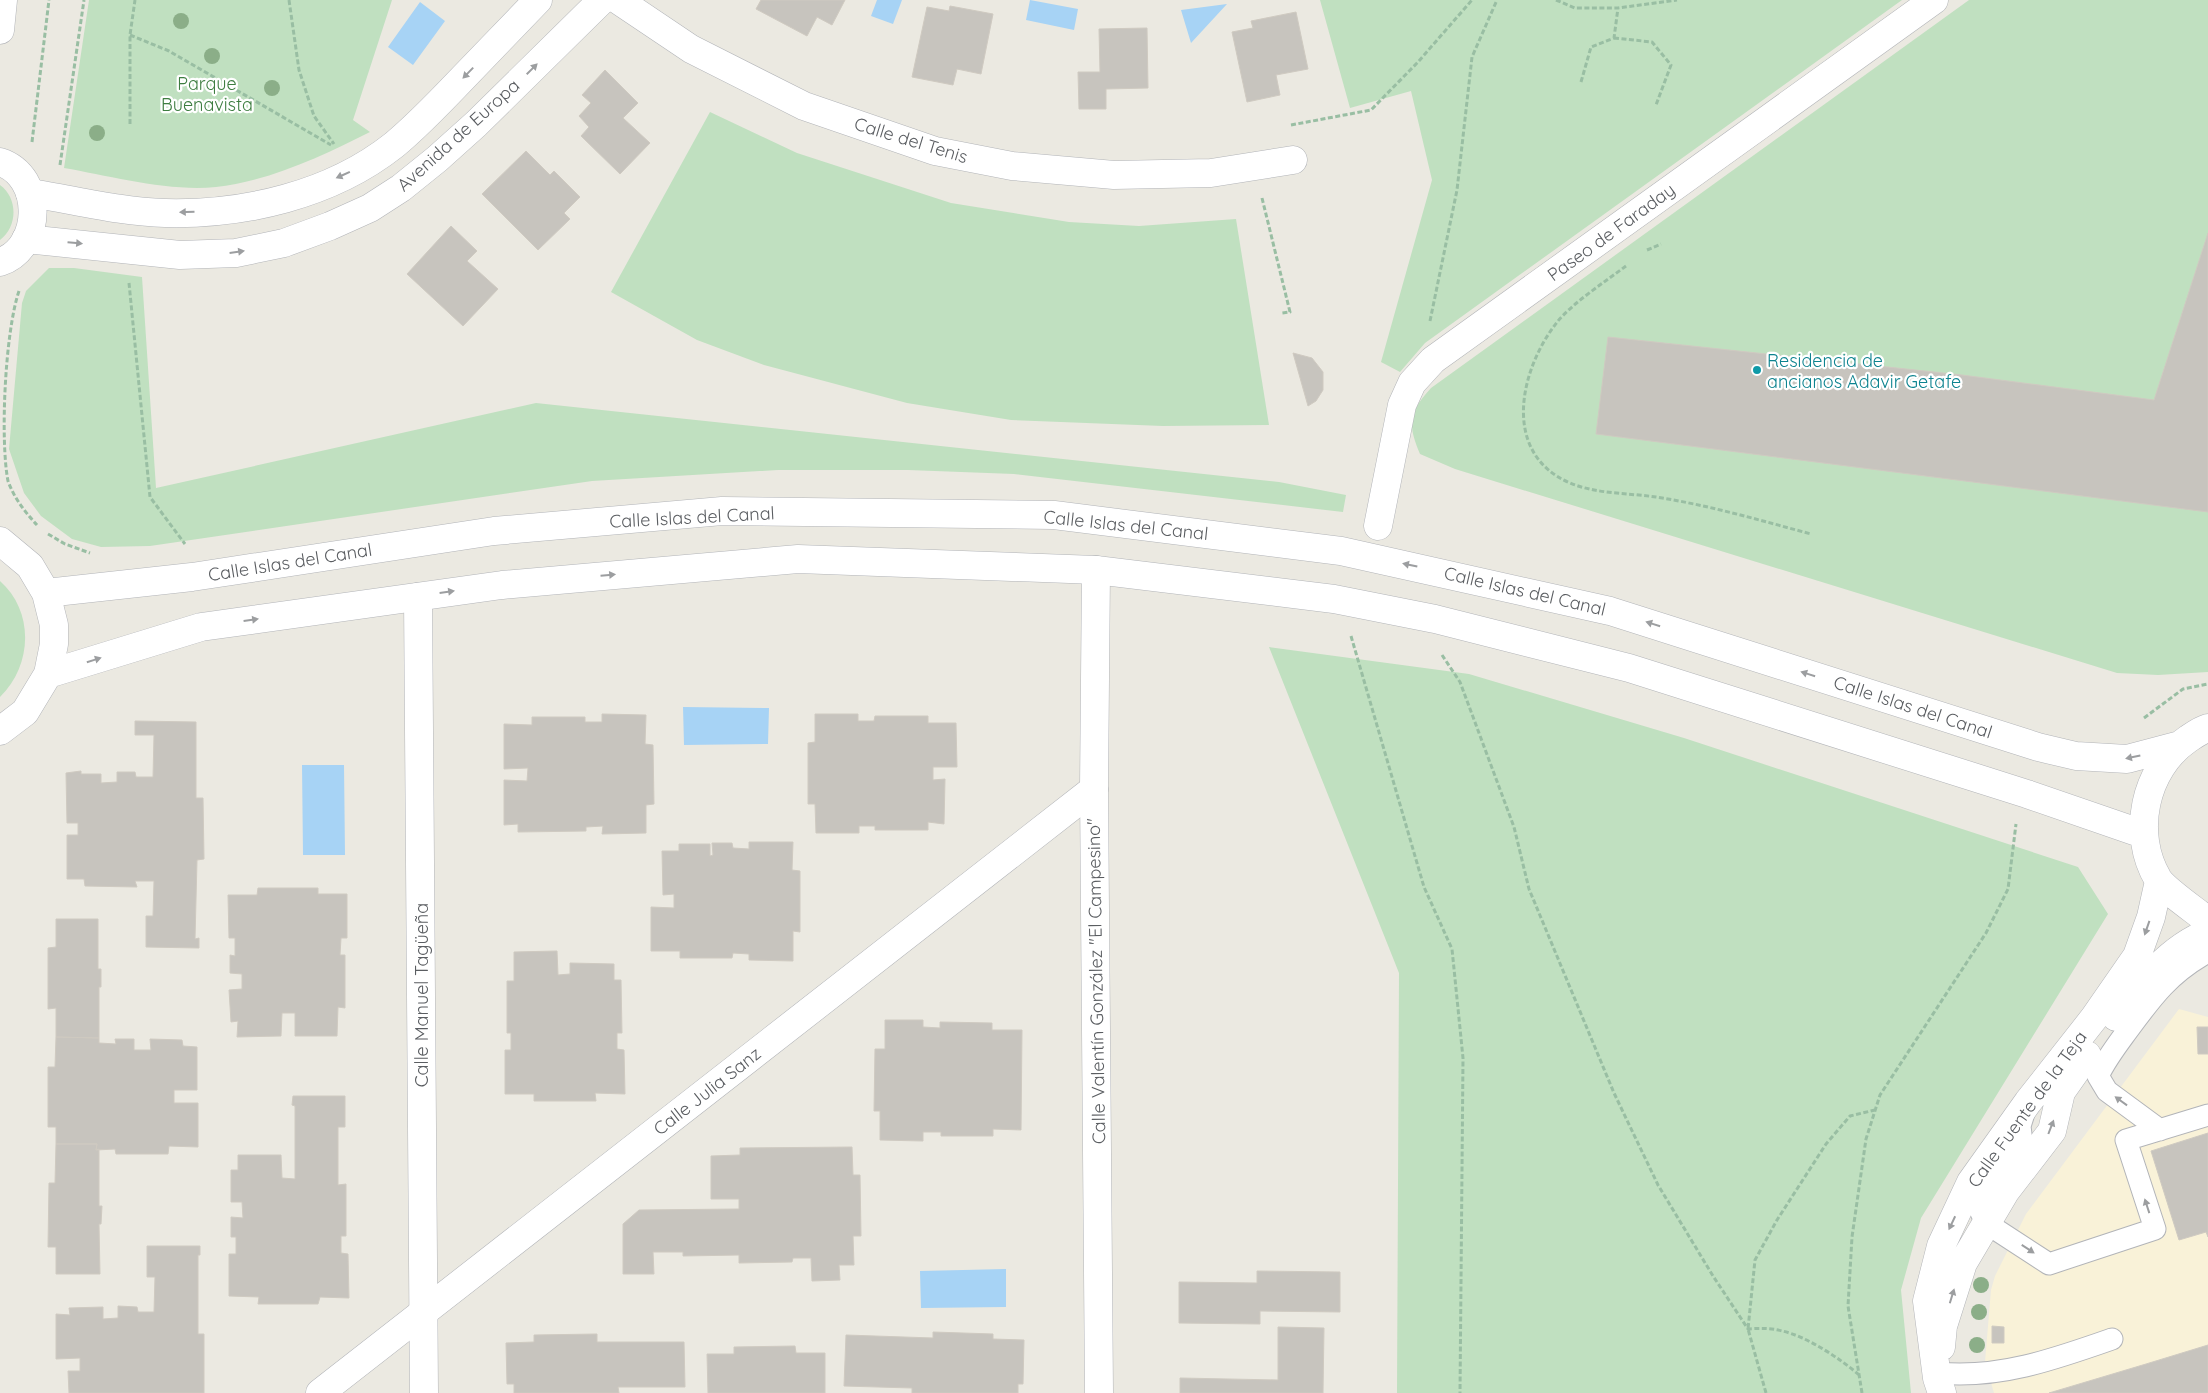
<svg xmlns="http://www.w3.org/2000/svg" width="2208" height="1393" viewBox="0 0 2208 1393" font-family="Quicksand,sans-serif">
  <rect width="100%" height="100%" fill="#ebe9e1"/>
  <path fill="#f9f2d8" d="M 2179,1009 L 2208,1017 L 2208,1393 L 1994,1393 L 1985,1362 L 1991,1290 L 1995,1276 L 2026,1214 Z"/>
  <path fill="#c0e0c0" d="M 89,0 L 392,0 L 353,120 L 370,132 C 325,155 267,182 216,187 C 169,192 110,176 64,168 Z
    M 1320,0 L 1902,0 L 1425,343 L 1400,372 L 1381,362 L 1432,180 L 1411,91 L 1350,108 Z
    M 1969,0 L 2208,0 L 2208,672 L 2158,675 L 2117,673 L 1455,469 L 1420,454 C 1407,424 1409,412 1431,388 Z
    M 710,112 L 797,153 L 951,203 L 1069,222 L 1139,226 L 1236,219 L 1269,425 L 1163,426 L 1011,420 L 907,403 L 764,365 L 697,340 L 611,292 Z
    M 0,185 C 18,198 18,226 0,240 Z
    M 49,268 L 74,268 L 142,277 L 156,488 L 536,403 L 1279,482 L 1346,495 L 1343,512 L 1014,474 L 908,470 L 778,470 L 592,481 L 150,546 L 101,547 L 72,539 L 41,516 L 24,493 L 9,449 L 22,303 L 26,291 Z
    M 0,581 C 35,612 32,666 0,697 Z
    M 1269,647 L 1469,674 L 1684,738 L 2078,867 L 2108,914 L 1921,1218 L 1901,1290 L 1911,1393 L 1397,1393 L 1399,973 Z"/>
  <path fill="#a7d3f5" d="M 877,0 L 902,0 L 893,24 L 871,16 Z
    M 1030,0 L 1078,9 L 1074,30 L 1026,20 Z
    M 420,2 L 445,21 L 413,65 L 388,47 Z
    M 1227,4 L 1191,43 L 1181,10 Z
    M 683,707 L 769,708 L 768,744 L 684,745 Z
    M 302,765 L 344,765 L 345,855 L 303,855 Z
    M 1006,1269 L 1006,1307 L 921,1308 L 920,1271 Z"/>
  <path fill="#c7c4be" stroke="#cfcac1" d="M 761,0 L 845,0 L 832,25 L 817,17 L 807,36 L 756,9 Z
    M 950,6 L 993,14 L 981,74 L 957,69 L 953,85 L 912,77 L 927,7 L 949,11 Z
    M 1296,12 L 1308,69 L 1276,75 L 1280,95 L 1247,102 L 1232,32 L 1253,28 L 1251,21 Z
    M 1147,28 L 1148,88 L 1106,89 L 1106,109 L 1079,109 L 1078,72 L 1100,72 L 1099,29 Z
    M 605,70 L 638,103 L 623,118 L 650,143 L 620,174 L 581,136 L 589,127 L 579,116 L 591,103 L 582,95 Z
    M 526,151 L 550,175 L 554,171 L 580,197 L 564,213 L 570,219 L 538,250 L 482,194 Z
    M 451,226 L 477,251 L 467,261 L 498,289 L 463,326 L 407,274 Z
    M 2208,233 L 2208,512 L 1596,434 L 1608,337 L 1962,375 L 2154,400 Z
    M 1293,353 L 1312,358 L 1323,372 L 1323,390 L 1316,401 L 1308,406 Z
    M 602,714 L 646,715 L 645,744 L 653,745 L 654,804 L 646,805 L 646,833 L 602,834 L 603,826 L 586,827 L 586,831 L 518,832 L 518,824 L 504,825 L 504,780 L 527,781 L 528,768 L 504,769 L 504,724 L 532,725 L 532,717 L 585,717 L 585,722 L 602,722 Z
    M 815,714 L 858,714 L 858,721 L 874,721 L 875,716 L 928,716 L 928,723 L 956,723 L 957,767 L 933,767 L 933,780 L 945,779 L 944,824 L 928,822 L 928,830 L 875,830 L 875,826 L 859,826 L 859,833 L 816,833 L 815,804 L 808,804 L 808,743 L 815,742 Z
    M 135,721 L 196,722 L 196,798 L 203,798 L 204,859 L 197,860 L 195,939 L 199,938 L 199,948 L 146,947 L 146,916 L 153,916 L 154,881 L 135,881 L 137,887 L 85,886 L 84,879 L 67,879 L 67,835 L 78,835 L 78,823 L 67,823 L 66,773 L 81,771 L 81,774 L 101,774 L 101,783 L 117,782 L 117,772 L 135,772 L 136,777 L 153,777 L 154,735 L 135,735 Z
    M 749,842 L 793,842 L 792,870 L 800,871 L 800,932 L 793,931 L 793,961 L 749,960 L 749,954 L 733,953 L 732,958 L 680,958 L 680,951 L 651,951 L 651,907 L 674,908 L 674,894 L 663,895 L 662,851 L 679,851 L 679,844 L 710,844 L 710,856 L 713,855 L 712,843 L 732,843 L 733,848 L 749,849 Z
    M 258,888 L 318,888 L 318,894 L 347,894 L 347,938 L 341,938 L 340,955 L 345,955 L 345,1008 L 338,1007 L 337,1036 L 295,1036 L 295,1013 L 282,1013 L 281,1036 L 237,1037 L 238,1021 L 231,1022 L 229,990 L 242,989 L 242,974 L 230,973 L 230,955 L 235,956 L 235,938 L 229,938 L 228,895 L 257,895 Z
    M 56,919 L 98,919 L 98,969 L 101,969 L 101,987 L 99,987 L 99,1038 L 56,1037 L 56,1008 L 48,1009 L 48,948 L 56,947 Z
    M 557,951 L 558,975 L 570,974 L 570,963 L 614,964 L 614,980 L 621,980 L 622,1033 L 617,1033 L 617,1049 L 624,1050 L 625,1094 L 595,1093 L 596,1101 L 534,1101 L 534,1094 L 505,1094 L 505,1050 L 511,1050 L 511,1033 L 507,1033 L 507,981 L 514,981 L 514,952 Z
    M 885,1020 L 923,1020 L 923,1027 L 940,1028 L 940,1022 L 992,1023 L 992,1030 L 1022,1030 L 1021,1130 L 993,1129 L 993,1136 L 941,1136 L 941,1132 L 923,1132 L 923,1141 L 880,1140 L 880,1111 L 874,1111 L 875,1049 L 885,1049 Z
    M 2197,1027 L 2208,1027 L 2208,1054 L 2198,1054 Z
    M 56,1037 L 99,1038 L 99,1043 L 116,1044 L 115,1039 L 134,1039 L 134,1050 L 151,1050 L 150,1039 L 182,1040 L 183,1046 L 197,1047 L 197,1090 L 174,1090 L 174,1103 L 198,1103 L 198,1147 L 169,1146 L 168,1154 L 116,1154 L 115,1149 L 96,1150 L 97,1144 L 56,1144 L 56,1127 L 48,1127 L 48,1067 L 55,1067 Z
    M 293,1096 L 345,1096 L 345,1127 L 338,1127 L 338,1185 L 346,1184 L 346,1236 L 341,1236 L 341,1253 L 348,1254 L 349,1298 L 320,1297 L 318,1304 L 258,1304 L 259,1297 L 229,1296 L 229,1254 L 236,1254 L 236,1237 L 231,1237 L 231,1217 L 243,1218 L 242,1202 L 231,1202 L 231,1170 L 238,1170 L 238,1155 L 281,1155 L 282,1178 L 295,1179 L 295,1106 L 292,1105 Z
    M 2208,1133 L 2208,1237 L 2206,1232 L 2179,1240 L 2151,1151 Z
    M 56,1144 L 97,1144 L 96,1150 L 99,1149 L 99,1206 L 102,1206 L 101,1224 L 99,1224 L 100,1274 L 56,1274 L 56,1247 L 48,1247 L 49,1183 L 55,1183 Z
    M 852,1147 L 853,1175 L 860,1175 L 861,1236 L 853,1236 L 854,1265 L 839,1265 L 840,1280 L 812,1281 L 811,1258 L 793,1258 L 792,1262 L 739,1263 L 739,1255 L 683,1256 L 683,1252 L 653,1252 L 654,1274 L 623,1274 L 623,1224 L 639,1210 L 739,1209 L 739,1199 L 711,1199 L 711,1156 L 740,1155 L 740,1148 Z
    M 147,1246 L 200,1246 L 200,1255 L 198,1255 L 198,1334 L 204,1334 L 204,1393 L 69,1393 L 68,1371 L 80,1371 L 80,1358 L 56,1359 L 56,1314 L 70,1315 L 69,1308 L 103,1307 L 103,1319 L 118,1318 L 118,1306 L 137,1307 L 138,1312 L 154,1312 L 155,1277 L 147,1277 Z
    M 1257,1271 L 1340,1272 L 1340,1312 L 1260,1311 L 1260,1324 L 1179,1323 L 1179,1282 L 1257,1283 Z
    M 1992,1326 L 2004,1327 L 2004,1343 L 1992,1343 Z
    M 1278,1327 L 1324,1328 L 1323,1393 L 1180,1393 L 1180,1378 L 1278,1380 Z
    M 933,1332 L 993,1334 L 993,1339 L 1024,1340 L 1023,1384 L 1018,1384 L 1018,1393 L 912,1393 L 912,1388 L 844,1386 L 846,1335 L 933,1338 Z
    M 597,1334 L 597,1342 L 684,1342 L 685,1387 L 618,1387 L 619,1393 L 514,1393 L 514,1384 L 507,1384 L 506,1343 L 534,1342 L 534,1335 Z
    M 2208,1345 L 2208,1393 L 2049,1393 L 2146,1364 Z
    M 795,1346 L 796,1353 L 825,1353 L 825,1393 L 708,1393 L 707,1354 L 734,1354 L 734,1347 Z"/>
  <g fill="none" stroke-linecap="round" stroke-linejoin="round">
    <g stroke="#b2b4b8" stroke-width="23">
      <path id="service" d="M 2026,1107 L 2020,1126 L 2022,1143 L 1979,1197 L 1978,1206 L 1986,1223 L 2049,1264 L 2155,1229 L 2126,1140 L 2208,1115
        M 2160,1130 L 2107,1091 L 2098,1076 C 2106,1059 2117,1045 2128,1030 C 2153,996 2170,973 2208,952
        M 1938,1373 C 1999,1379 2055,1359 2112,1339"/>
    </g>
    <g stroke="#b2b4b8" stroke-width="29">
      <path id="pedestrian" d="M 1378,526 L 1402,405 L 1412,383 L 1433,360 L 1934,0
        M 320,1393 L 1094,789"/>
    </g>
    <g stroke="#b2b4b8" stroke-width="29">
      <path id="minor" d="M 618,0 L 691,49 L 804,106 L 935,151 L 1012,166 L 1114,175 L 1211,173 L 1293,160
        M 30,193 C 75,200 121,212 165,213 C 244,215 331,195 394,145 C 417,126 438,104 459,82 C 485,55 512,27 538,0
        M 26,239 L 180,255 L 236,253 L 284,243 L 330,226 L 370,208 L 401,188 L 437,159 L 476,124 L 602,0
        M 1096,570 L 1094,789 L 1099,1393
        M 418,597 L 424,1393"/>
    </g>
    <g stroke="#b2b4b8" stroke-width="29">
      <path id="tertiary" d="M 0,30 L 3,0
        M 0,162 C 44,176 43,248 0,262
        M 0,541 L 30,566 L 46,593 L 54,625 L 54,644 L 48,674 L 25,712 L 0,731
        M 46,593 L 192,577 L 494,531 L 722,511 L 1054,515 L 1341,551 L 1610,611 L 2038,747 L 2076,756 L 2127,759 L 2180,745
        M 48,674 L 201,627 L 502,585 L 798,559 L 1096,570 L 1334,599 L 1435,619 L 1629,668 L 2027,794 L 2143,834
        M 2208,728 C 2201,730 2194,735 2188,739 C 2144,769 2131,834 2158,879 C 2165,890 2196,911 2208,921
        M 2116,1017 C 2141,985 2169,948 2208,933
        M 1941,1347 L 1943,1326 L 1963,1263 L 2005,1192 L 2052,1131 L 2061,1092 L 2087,1055
        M 1942,1393 L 1937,1378 L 1927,1301 L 1941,1246 L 1971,1182 L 2028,1102 L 2094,1018 L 2137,956 L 2151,917 L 2159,881"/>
    </g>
    <path stroke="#99bea3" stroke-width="3" stroke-dasharray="5 2.5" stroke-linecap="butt" d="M 289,0 L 299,70 L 314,116 L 334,144
      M 1556,0 L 1575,8 L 1618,8 L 1677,0
      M 130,35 L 169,51 L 331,145
      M 1614,38 L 1652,42 L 1671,65 L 1656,105
      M 1581,82 L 1591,47 L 1614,38 L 1618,8
      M 130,124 L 130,35 L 135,0
      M 1291,125 L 1371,110 L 1418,62 L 1472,0
      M 32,142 L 49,0
      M 60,165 L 84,0
      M 1262,198 L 1290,312 L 1282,313
      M 1647,250 L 1661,244
      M 1626,266 C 1606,281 1574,302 1558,321 C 1520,368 1500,453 1570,483 C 1596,494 1628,493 1656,497 C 1708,505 1759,520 1811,534
      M 129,283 L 150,497 L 185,544
      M 19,291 C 5,332 0,440 8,481 C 14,498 25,512 37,525
      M 1430,321 L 1457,190 L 1472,57 L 1497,0
      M 48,534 L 65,544 L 90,553
      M 1351,636 L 1424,887 L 1452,949 L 1463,1058 L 1460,1393
      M 1442,655 L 1460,682 L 1514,827 L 1529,889 L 1614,1093 L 1658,1185 L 1713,1276 L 1748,1329 C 1760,1328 1771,1328 1782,1331 C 1806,1336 1841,1359 1859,1375
      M 2144,718 L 2183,689 L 2208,684
      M 1766,1393 L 1748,1329 L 1755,1260 L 1777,1220 L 1826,1144 L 1850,1116 L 1875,1110
      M 1862,1393 L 1848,1306 L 1852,1237 L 1866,1139 L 1880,1095 L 1986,933 L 2008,889 L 2016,824"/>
    <use href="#service" stroke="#fff" stroke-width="21"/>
    <use href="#pedestrian" stroke="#fff" stroke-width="28"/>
    <use href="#minor" stroke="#fff" stroke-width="28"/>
    <use href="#tertiary" stroke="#fff" stroke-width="28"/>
  </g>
  <g fill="#8bae88">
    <circle cx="181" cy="21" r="8"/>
    <circle cx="212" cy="56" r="8"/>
    <circle cx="272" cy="88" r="8"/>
    <circle cx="97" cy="133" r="8"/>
    <circle cx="1981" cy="1285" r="8"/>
    <circle cx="1979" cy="1312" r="8"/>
    <circle cx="1977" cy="1345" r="8"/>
  </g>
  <defs><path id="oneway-solid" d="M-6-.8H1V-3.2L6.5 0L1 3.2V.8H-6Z" transform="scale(1.25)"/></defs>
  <g fill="#9c9ea0">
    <use href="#oneway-solid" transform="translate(532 69) rotate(-45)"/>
    <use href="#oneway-solid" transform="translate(468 73) rotate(134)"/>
    <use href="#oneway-solid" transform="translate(343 175) rotate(156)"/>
    <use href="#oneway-solid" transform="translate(187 212) rotate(178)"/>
    <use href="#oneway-solid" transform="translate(75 243) rotate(5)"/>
    <use href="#oneway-solid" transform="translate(237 252) rotate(-8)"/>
    <use href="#oneway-solid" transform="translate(1410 565) rotate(-168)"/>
    <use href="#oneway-solid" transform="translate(608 575) rotate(-5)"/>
    <use href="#oneway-solid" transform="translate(447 592) rotate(-8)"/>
    <use href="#oneway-solid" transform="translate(251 620) rotate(-8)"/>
    <use href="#oneway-solid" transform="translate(1653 624) rotate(-162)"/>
    <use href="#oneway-solid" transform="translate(94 660) rotate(-17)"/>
    <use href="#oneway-solid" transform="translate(1808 674) rotate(-162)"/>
    <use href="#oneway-solid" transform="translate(2133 757) rotate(168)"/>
    <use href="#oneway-solid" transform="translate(2147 928) rotate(109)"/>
    <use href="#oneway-solid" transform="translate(2121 1101) rotate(-144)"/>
    <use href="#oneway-solid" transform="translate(2051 1127) rotate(-69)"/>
    <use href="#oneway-solid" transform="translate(2147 1206) rotate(-108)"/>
    <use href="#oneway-solid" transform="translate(1952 1223) rotate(115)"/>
    <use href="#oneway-solid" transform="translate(2028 1249) rotate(33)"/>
    <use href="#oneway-solid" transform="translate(1952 1296) rotate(-73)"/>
  </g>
  <circle fill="#0f9aa8" stroke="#fff" stroke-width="2" cx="1757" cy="370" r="5"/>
  <g text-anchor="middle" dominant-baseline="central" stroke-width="4.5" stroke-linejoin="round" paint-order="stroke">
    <g font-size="18" fill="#3d7d40" stroke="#fff">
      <text x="207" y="83">Parque<tspan x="207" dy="21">Buenavista</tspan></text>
    </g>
    <g font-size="18" fill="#5a5d61" stroke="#fff">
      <text transform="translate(458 135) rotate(-42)">Avenida de Europa</text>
      <text transform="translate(911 140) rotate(17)">Calle del Tenis</text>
      <text transform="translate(1611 232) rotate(-36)">Paseo de Faraday</text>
      <text transform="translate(692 517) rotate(-3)">Calle Islas del Canal</text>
      <text transform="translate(1126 525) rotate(6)">Calle Islas del Canal</text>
      <text transform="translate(290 562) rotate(-9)">Calle Islas del Canal</text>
      <text transform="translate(1525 591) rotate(13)">Calle Islas del Canal</text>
      <text transform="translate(1913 707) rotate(18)">Calle Islas del Canal</text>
      <text transform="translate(1096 981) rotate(-91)">Calle Valentín González "El Campesino"</text>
      <text transform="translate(421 995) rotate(-90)">Calle Manuel Tagüeña</text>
      <text transform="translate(707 1091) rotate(-38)">Calle Julia Sanz</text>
      <text transform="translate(2027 1109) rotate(-54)">Calle Fuente de la Teja</text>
    </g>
    <g font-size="18" fill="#0d838f" stroke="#fff" text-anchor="start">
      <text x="1767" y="360">Residencia de<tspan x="1767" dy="21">ancianos Adavir Getafe</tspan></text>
    </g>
  </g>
</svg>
